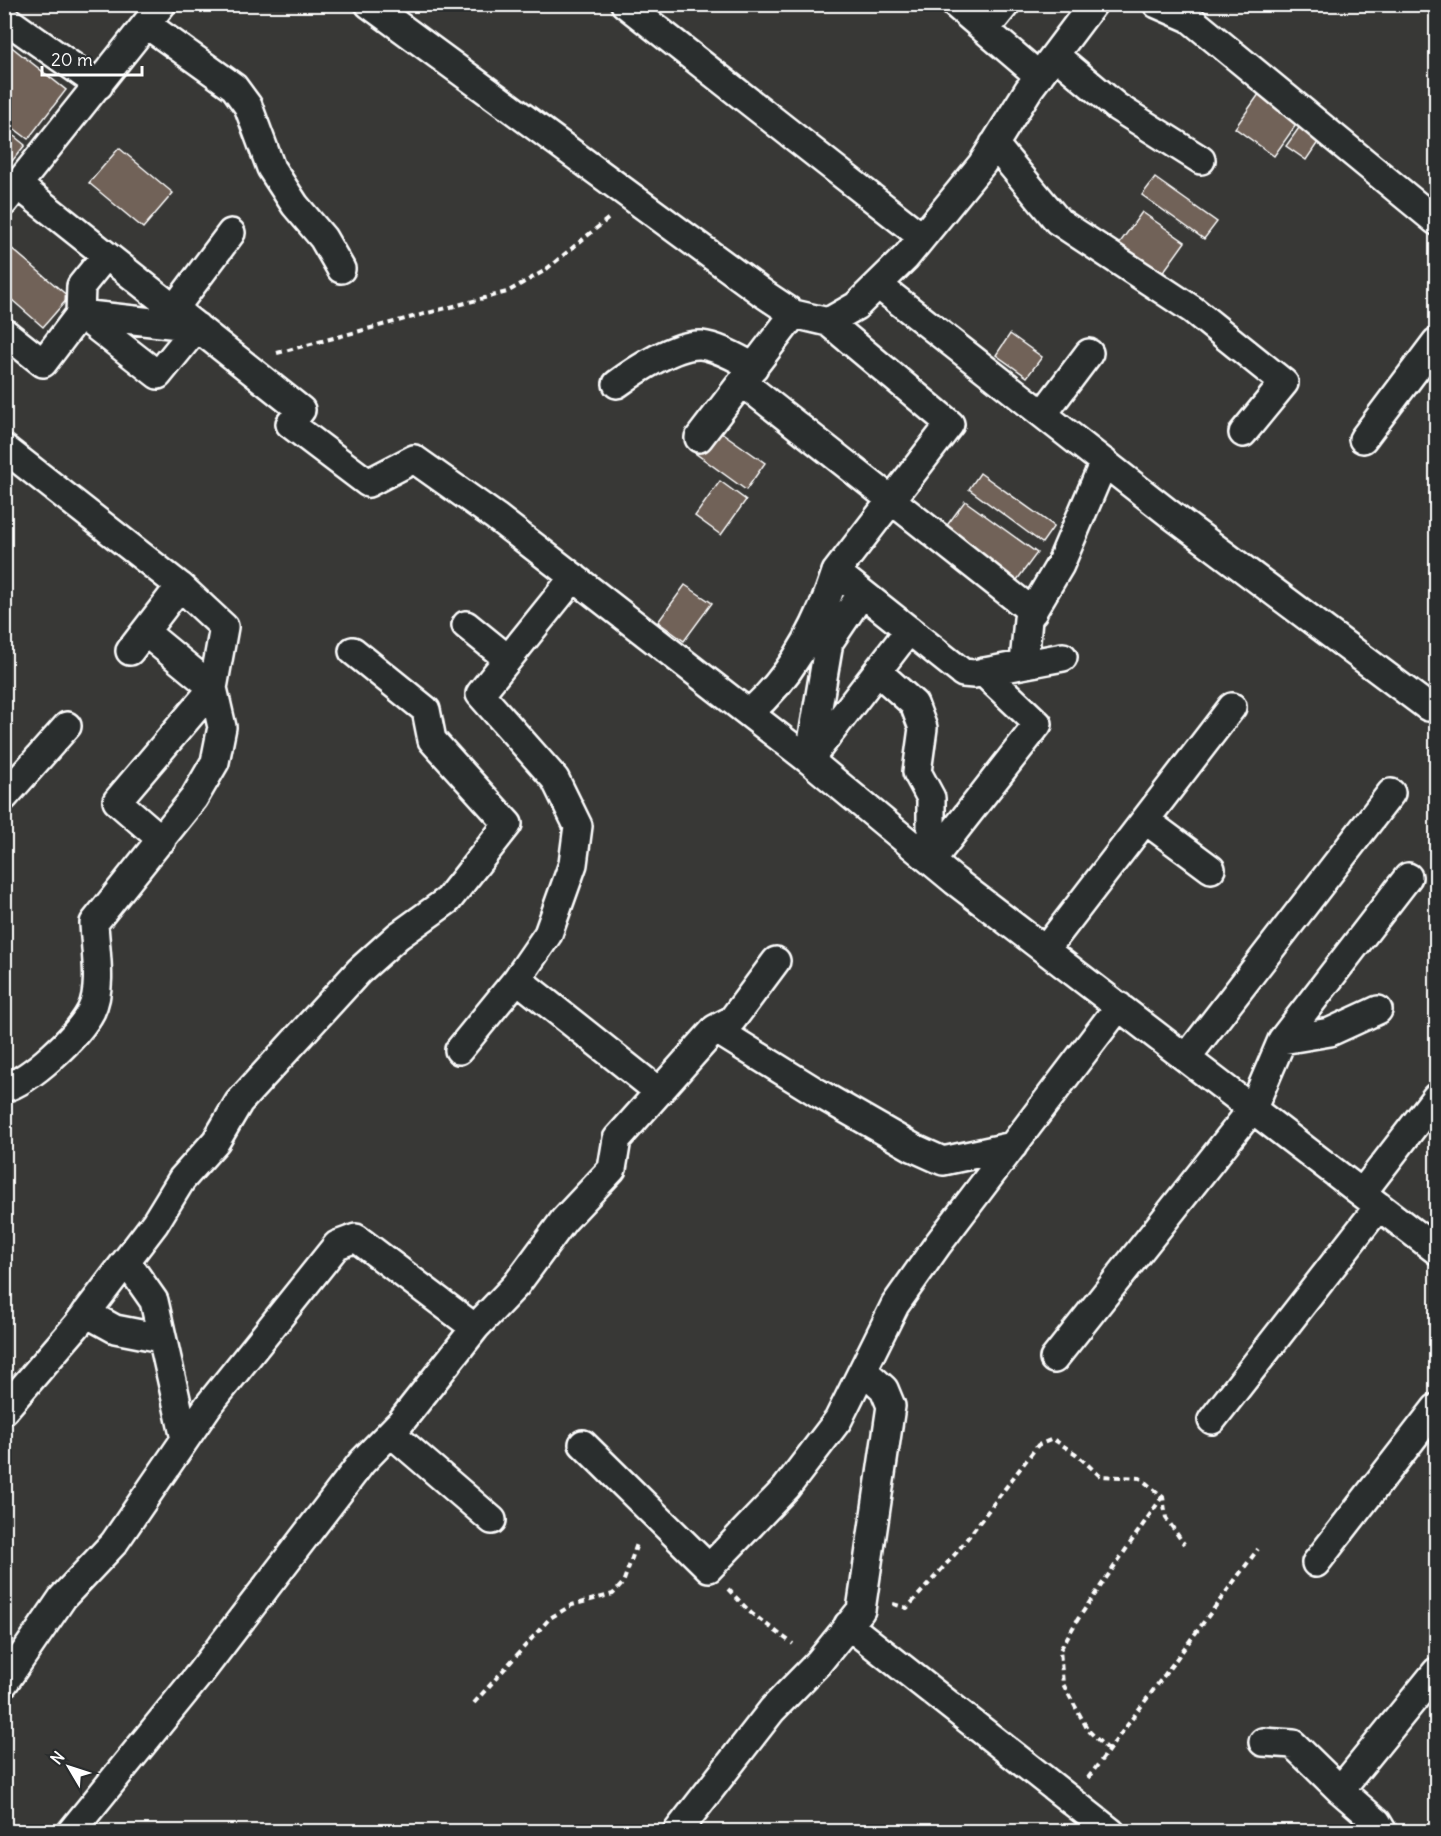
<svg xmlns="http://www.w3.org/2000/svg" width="1441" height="1836" viewBox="0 0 1441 1836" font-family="Delius,sans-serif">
  <rect width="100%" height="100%" fill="#383836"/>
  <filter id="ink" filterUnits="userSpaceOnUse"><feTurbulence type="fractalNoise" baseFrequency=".0167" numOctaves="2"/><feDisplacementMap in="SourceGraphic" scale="12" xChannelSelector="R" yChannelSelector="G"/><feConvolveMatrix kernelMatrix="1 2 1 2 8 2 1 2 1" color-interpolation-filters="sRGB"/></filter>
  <g filter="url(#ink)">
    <path fill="#716258" stroke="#fff" stroke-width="1.5" d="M 4,41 L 66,90 L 28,139 L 4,121 Z
      M 1264,87 L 1303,115 L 1274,156 L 1235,128 Z
      M 1306,118 L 1325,132 L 1306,160 L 1286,146 Z
      M 4,128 L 25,145 L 4,171 Z
      M 119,148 L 173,193 L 143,228 L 89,183 Z
      M 1155,178 L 1217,222 L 1204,239 L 1142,195 Z
      M 1142,212 L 1185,242 L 1159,278 L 1116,248 Z
      M 4,242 L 69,297 L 43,327 L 4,293 Z
      M 1010,334 L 1042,357 L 1027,377 L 996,355 Z
      M 714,427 L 765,463 L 746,490 L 695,453 Z
      M 980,473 L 1054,526 L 1042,543 L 969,489 Z
      M 720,481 L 746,500 L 721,535 L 695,516 Z
      M 965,501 L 1037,553 L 1017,580 L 945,528 Z
      M 685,585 L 712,603 L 684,641 L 658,622 Z"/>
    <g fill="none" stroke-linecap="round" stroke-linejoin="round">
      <g stroke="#fff" stroke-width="32">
        <path id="street" d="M 369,4 L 764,294 L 794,314 L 828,322 L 856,306 L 906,257 L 982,164 L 1029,89 L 1093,4
          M 625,4 L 922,237
          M 955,4 L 1039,76
          M 1157,4 L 1189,18 L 1436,221
          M 4,18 L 99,85
          M 146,24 L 234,87 L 248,106 L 271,168 L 295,205 L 323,238 L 341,269
          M 985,30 L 1006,4
          M 1055,55 L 1117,107 L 1201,160
          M 994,144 L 1058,221 L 1193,310 L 1284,383 L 1243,433
          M 18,185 L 301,410 L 290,424 L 368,483 L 414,459 L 496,517 L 809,760 L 909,630
          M 4,202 L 162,4
          M 878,285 L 1170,514 L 1428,707
          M 174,309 L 231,233
          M 80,314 L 158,375 L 197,327
          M 80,314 L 197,327
          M 828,322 L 950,424 L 836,572 L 963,673 L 974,674 L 1063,657
          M 4,332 L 43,363 L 80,314 L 81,286 L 106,255
          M 742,382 L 1033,612
          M 617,384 C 636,370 677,343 701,345 C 719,347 738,359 754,367
          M 1043,414 L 1089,353
          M 699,438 L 794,314
          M 1363,439 L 1436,342
          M 4,448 L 180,586 L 224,627 L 213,688 L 222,727 L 215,762 L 194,798 L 94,923 C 95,949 103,987 91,1011 C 78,1036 31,1080 4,1088
          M 862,593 L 829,642 L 809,760 L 955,881 L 1436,1250
          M 466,625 L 508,659
          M 145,632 L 213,688 L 117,801 L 162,840
          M 130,651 L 180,586
          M 1024,663 L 1028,619 L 1060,565 L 1104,462
          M 878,672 L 914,704 L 923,728 L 917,772 L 931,798 L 931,861
          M 749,713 C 791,677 819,625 836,572
          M 4,797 L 67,726
          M 1145,820 L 1211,869
          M 931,861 L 1038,724 L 983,672
          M 1045,950 L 1232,707
          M 517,979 L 658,1091
          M 715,1029 L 818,1093 L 914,1148 L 943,1161 L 1013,1146
          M 1282,1040 L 1330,1032 L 1378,1010
          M 459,1050 L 517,979 L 548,934 L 573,864 L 578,826 L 555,779 L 480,694 L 574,577
          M 1187,1057 L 1391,793
          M 1362,1193 L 1436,1097
          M 126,1261 L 154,1301 L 185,1439
          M 86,1313 L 115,1329 L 161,1338
          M 471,1332 L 516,1285 L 564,1220 L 612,1169 L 617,1139 L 715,1029 L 732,1020 L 776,961
          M 1054,1359 L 1253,1108 L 1282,1040 L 1408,877
          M 4,1410 L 78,1324 L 155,1223 L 182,1179 L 216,1141 L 239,1102 L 359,971 L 398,936 L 448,900 L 508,824 L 432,740 L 426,710 L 353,651
          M 1212,1420 L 1379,1206
          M 391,1433 L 492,1520
          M 583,1444 L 709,1568 L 786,1488 L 838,1420 L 895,1305 L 938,1244 L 1119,1006
          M 1316,1563 L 1436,1408
          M 848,1625 L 1111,1832
          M 4,1683 L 63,1597 L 114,1543 L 208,1406 L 337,1245 L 356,1238 L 475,1328 L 400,1423 L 362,1462 L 201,1672 L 71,1832
          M 1263,1742 L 1293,1744 L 1340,1790 L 1436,1672
          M 1340,1790 L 1377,1822 L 1383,1832
          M 677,1832 L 772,1710 L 819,1662 L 861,1610 L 891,1406 L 884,1389 L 863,1370"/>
      </g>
      <path stroke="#fff" stroke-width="4" stroke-dasharray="6 4.5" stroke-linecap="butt" d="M 277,353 L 507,292 L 544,271 L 609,218
        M 728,1589 L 751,1613 L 793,1644
        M 893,1604 L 907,1608 L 957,1552 L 1038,1445 L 1053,1439 L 1076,1454 L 1100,1476 L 1140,1478 L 1163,1497 L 1166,1518 L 1184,1544
        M 474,1703 L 550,1618 L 572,1605 L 613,1594 L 623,1583 L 638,1541
        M 1108,1750 L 1088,1730 L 1063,1684 L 1060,1650 L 1078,1619 L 1162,1497
        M 1088,1778 L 1258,1549"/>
      <use href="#street" stroke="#2a2d2e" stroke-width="27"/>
    </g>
  </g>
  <rect width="1441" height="1836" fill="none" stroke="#2a2d2e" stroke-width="24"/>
  <rect x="12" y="12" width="1417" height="1812" fill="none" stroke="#fff" stroke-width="2" filter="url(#ink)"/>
  <g transform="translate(69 1767) rotate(309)" stroke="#2a2d2e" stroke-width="4.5" paint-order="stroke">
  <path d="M0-4.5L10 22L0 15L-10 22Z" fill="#ffffff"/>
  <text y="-9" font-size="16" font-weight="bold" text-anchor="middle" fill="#ffffff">N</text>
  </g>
  <path d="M42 66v9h100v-9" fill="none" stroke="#ffffff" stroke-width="3"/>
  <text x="51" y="66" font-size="18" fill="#ffffff" stroke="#2a2d2e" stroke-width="4.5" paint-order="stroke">20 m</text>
</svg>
